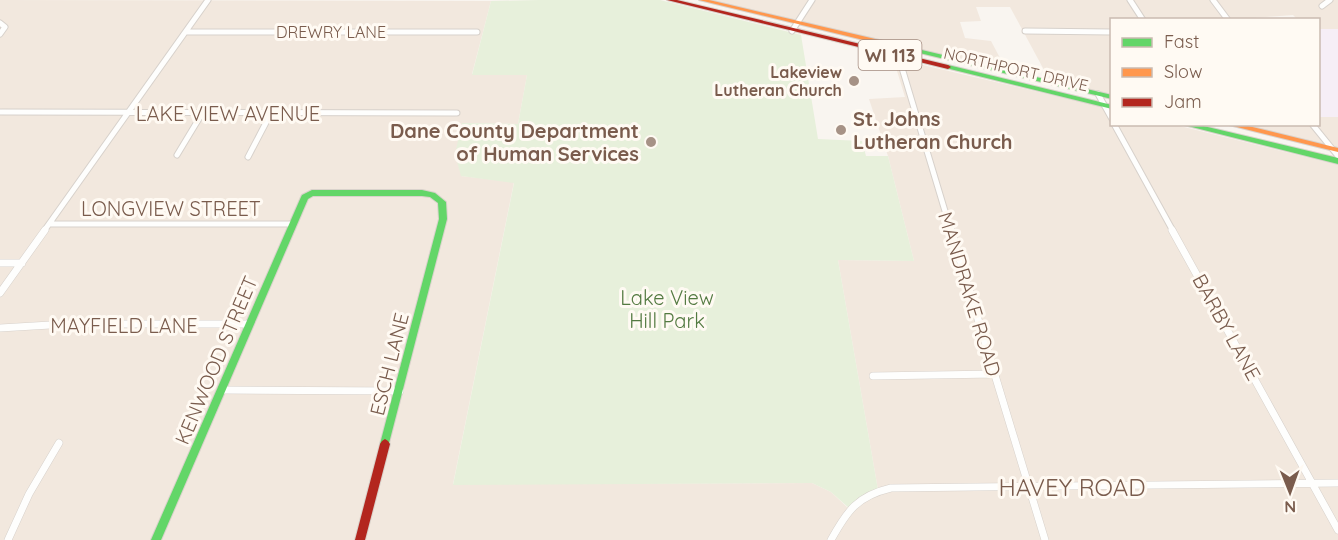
<svg xmlns="http://www.w3.org/2000/svg" width="1338" height="540" viewBox="0 0 1338 540" font-family="Quicksand,sans-serif">
  <rect width="100%" height="100%" fill="#f9f5f0"/>
  <path fill="#f2e8de" d="M 0,0 L 491,1 L 472,74 L 527,75 L 518,124 L 462,123 L 461,176 L 514,182 L 453,484 L 812,483 L 831,492 L 849,509 L 878,490 L 838,260 L 914,261 L 888,156 L 869,99 L 905,97 L 893,58 L 1111,109 L 1112,124 L 1176,125 L 1338,165 L 1338,540 L 0,540 Z
    M 702,0 L 1338,0 L 1338,29 L 1319,29 L 1318,20 L 1297,19 L 1293,15 L 1228,20 L 1112,20 L 1111,97 L 1051,83 L 1010,7 L 976,7 L 981,21 L 960,22 L 965,38 L 991,41 L 1008,73 Z
    M 1319,117 L 1338,117 L 1338,150 L 1228,125 L 1318,124 Z"/>
  <path fill="#f6eef6" d="M 1318,29 L 1338,29 L 1338,117 L 1319,117 Z"/>
  <path fill="#e7f0db" d="M 539,0 L 660,0 L 801,35 L 818,139 L 862,141 L 866,156 L 888,156 L 914,261 L 838,260 L 878,490 L 850,509 L 831,492 L 812,483 L 453,485 L 514,183 L 461,176 L 455,154 L 462,123 L 518,124 L 527,75 L 472,75 L 491,1 Z"/>
  <g fill="none" stroke-linecap="round" stroke-linejoin="round">
    <g stroke="#d7d1cb" stroke-width="7">
      <path id="street-far1" d="M 1130,0 L 1143,20
        M 1213,0 L 1228,20
        M 1322,6 L 1330,0
        M 0,23 L 5,27 L 0,34
        M 792,31 L 812,0
        M 1025,31 L 1112,32
        M 186,32 L 477,32
        M 898,47 L 902,68 L 951,231
        M 1098,94 L 1112,119
        M 0,112 L 457,113
        M 1114,124 L 1173,231
        M 1312,124 L 1338,156
        M 177,155 L 203,112
        M 248,157 L 271,113
        M 49,224 L 292,224
        M 44,231 L 208,0"/>
    </g>
    <g stroke="#d7d1cb" stroke-width="8">
      <path id="street" d="M 951,230 L 1045,540
        M 1172,230 L 1338,530
        M 0,263 L 22,263
        M 0,293 L 45,230
        M 0,328 L 67,324 L 249,324
        M 873,376 L 995,374
        M 221,390 L 400,391
        M 8,540 L 29,494 L 59,443
        M 831,540 C 847,511 857,496 891,488 L 1338,483"/>
    </g>
    <g stroke="#d9d2cb" stroke-width="2">
      <path id="fast" d="M 888,42 L 1112,95 L 1112,99 L 886,45 L 885,44 Z
        M 948,65 L 1112,105 L 1112,109 L 946,68 L 946,66 Z
        M 1180,124 L 1195,124 L 1338,158 L 1338,164 Z
        M 312,190 L 422,190 L 435,193 L 446,202 L 447,219 L 388,447 L 385,449 L 382,447 L 380,444 L 439,219 L 438,203 L 430,197 L 422,196 L 313,196 L 308,199 L 161,540 L 151,540 L 301,197 L 302,195 Z"/>
    </g>
    <g stroke="#d9d2cb" stroke-width="2">
      <path id="slow" d="M 699,0 L 709,0 L 888,42 L 891,44 L 888,46 Z
        M 1225,124 L 1240,124 L 1338,148 L 1338,152 Z"/>
    </g>
    <g stroke="#d9d2cb" stroke-width="2">
      <path id="jam" d="M 667,0 L 677,0 L 948,65 L 951,67 L 948,69 Z
        M 385,439 L 388,441 L 390,444 L 365,540 L 355,540 L 380,444 L 382,441 Z"/>
    </g>
    <use href="#street-far1" stroke="#fefefd" stroke-width="5"/>
    <use href="#street" stroke="#fefefd" stroke-width="7"/>
    <use href="#fast" fill="#63d668" fill-rule="evenodd"/>
    <use href="#slow" fill="#ff974d" fill-rule="evenodd"/>
    <use href="#jam" fill="#b3261e" fill-rule="evenodd"/>
  </g>
  <g fill="#a69286" stroke="#fffaf3" stroke-width="2">
    <circle cx="854" cy="81" r="6"/>
    <circle cx="841" cy="130" r="6"/>
    <circle cx="651" cy="142" r="6"/>
  </g>
  <g text-anchor="middle" dominant-baseline="central" stroke-width="6" stroke-linejoin="round" paint-order="stroke">
    <g font-size="16" fill="#7a5c4d" stroke="#fffaf3">
      <text x="331" y="32">DREWRY LANE</text>
      <text transform="translate(1016 69) rotate(13)">NORTHPORT DRIVE</text>
    </g>
    <g font-size="16" font-weight="bold" fill="#7a5c4d" stroke="#fffaf3" text-anchor="end">
      <text x="842" y="72">Lakeview<tspan x="842" dy="18">Lutheran Church</tspan></text>
    </g>
    <rect fill="#fffaf3" stroke="#a28b7f" stroke-width="1.5" x="858.5" y="40" width="63" height="30" rx="4.5"/>
    <g font-size="18" font-weight="bold" fill="#7a5c4d">
      <text x="890" y="55">WI 113</text>
    </g>
    <g font-size="20" fill="#7a5c4d" stroke="#fffaf3">
      <text x="228" y="113">LAKE VIEW AVENUE</text>
      <text x="171" y="208">LONGVIEW STREET</text>
      <text transform="translate(970 294) rotate(73)">MANDRAKE ROAD</text>
      <text x="124" y="325">MAYFIELD LANE</text>
      <text transform="translate(1227 327) rotate(61)">BARBY LANE</text>
      <text transform="translate(216 360) rotate(-67)">KENWOOD STREET</text>
      <text transform="translate(389 364) rotate(-76)">ESCH LANE</text>
    </g>
    <g font-size="20" font-weight="bold" fill="#7a5c4d" stroke="#fffaf3" text-anchor="start">
      <text x="853" y="118">St. Johns<tspan x="853" dy="23">Lutheran Church</tspan></text>
      <text x="639" y="130" text-anchor="end">Dane County Department<tspan x="639" dy="23">of Human Services</tspan></text>
    </g>
    <g font-size="20" fill="#537a41" stroke="#fffaf3">
      <text x="667" y="297">Lake View<tspan x="667" dy="23">Hill Park</tspan></text>
    </g>
    <g font-size="24" fill="#7a5c4d" stroke="#fffaf3">
      <text x="1072" y="487">HAVEY ROAD</text>
    </g>
  </g>
  <rect x="1110" y="18" width="210" height="108" fill="#fffaf3" stroke="#cabbb1" stroke-width="1.5"/>
  <rect x="1122" y="38" width="30" height="9" fill="#63d668" stroke="#cabbb1" stroke-width="1.5"/>
  <text x="1164" y="48" font-size="18" fill="#7a5c4d">Fast</text>
  <rect x="1122" y="68" width="30" height="9" fill="#ff974d" stroke="#cabbb1" stroke-width="1.5"/>
  <text x="1164" y="78" font-size="18" fill="#7a5c4d">Slow</text>
  <rect x="1122" y="98" width="30" height="9" fill="#b3261e" stroke="#cabbb1" stroke-width="1.5"/>
  <text x="1164" y="108" font-size="18" fill="#7a5c4d">Jam</text>
  <g transform="translate(1290 492) rotate(179)" stroke="#fffaf3" stroke-width="4.5" paint-order="stroke">
  <path d="M0-4.5L10 22L0 15L-10 22Z" fill="#7a5c4d"/>
  <text y="-9" font-size="16" font-weight="bold" text-anchor="middle" fill="#7a5c4d">N</text>
  </g>
</svg>
